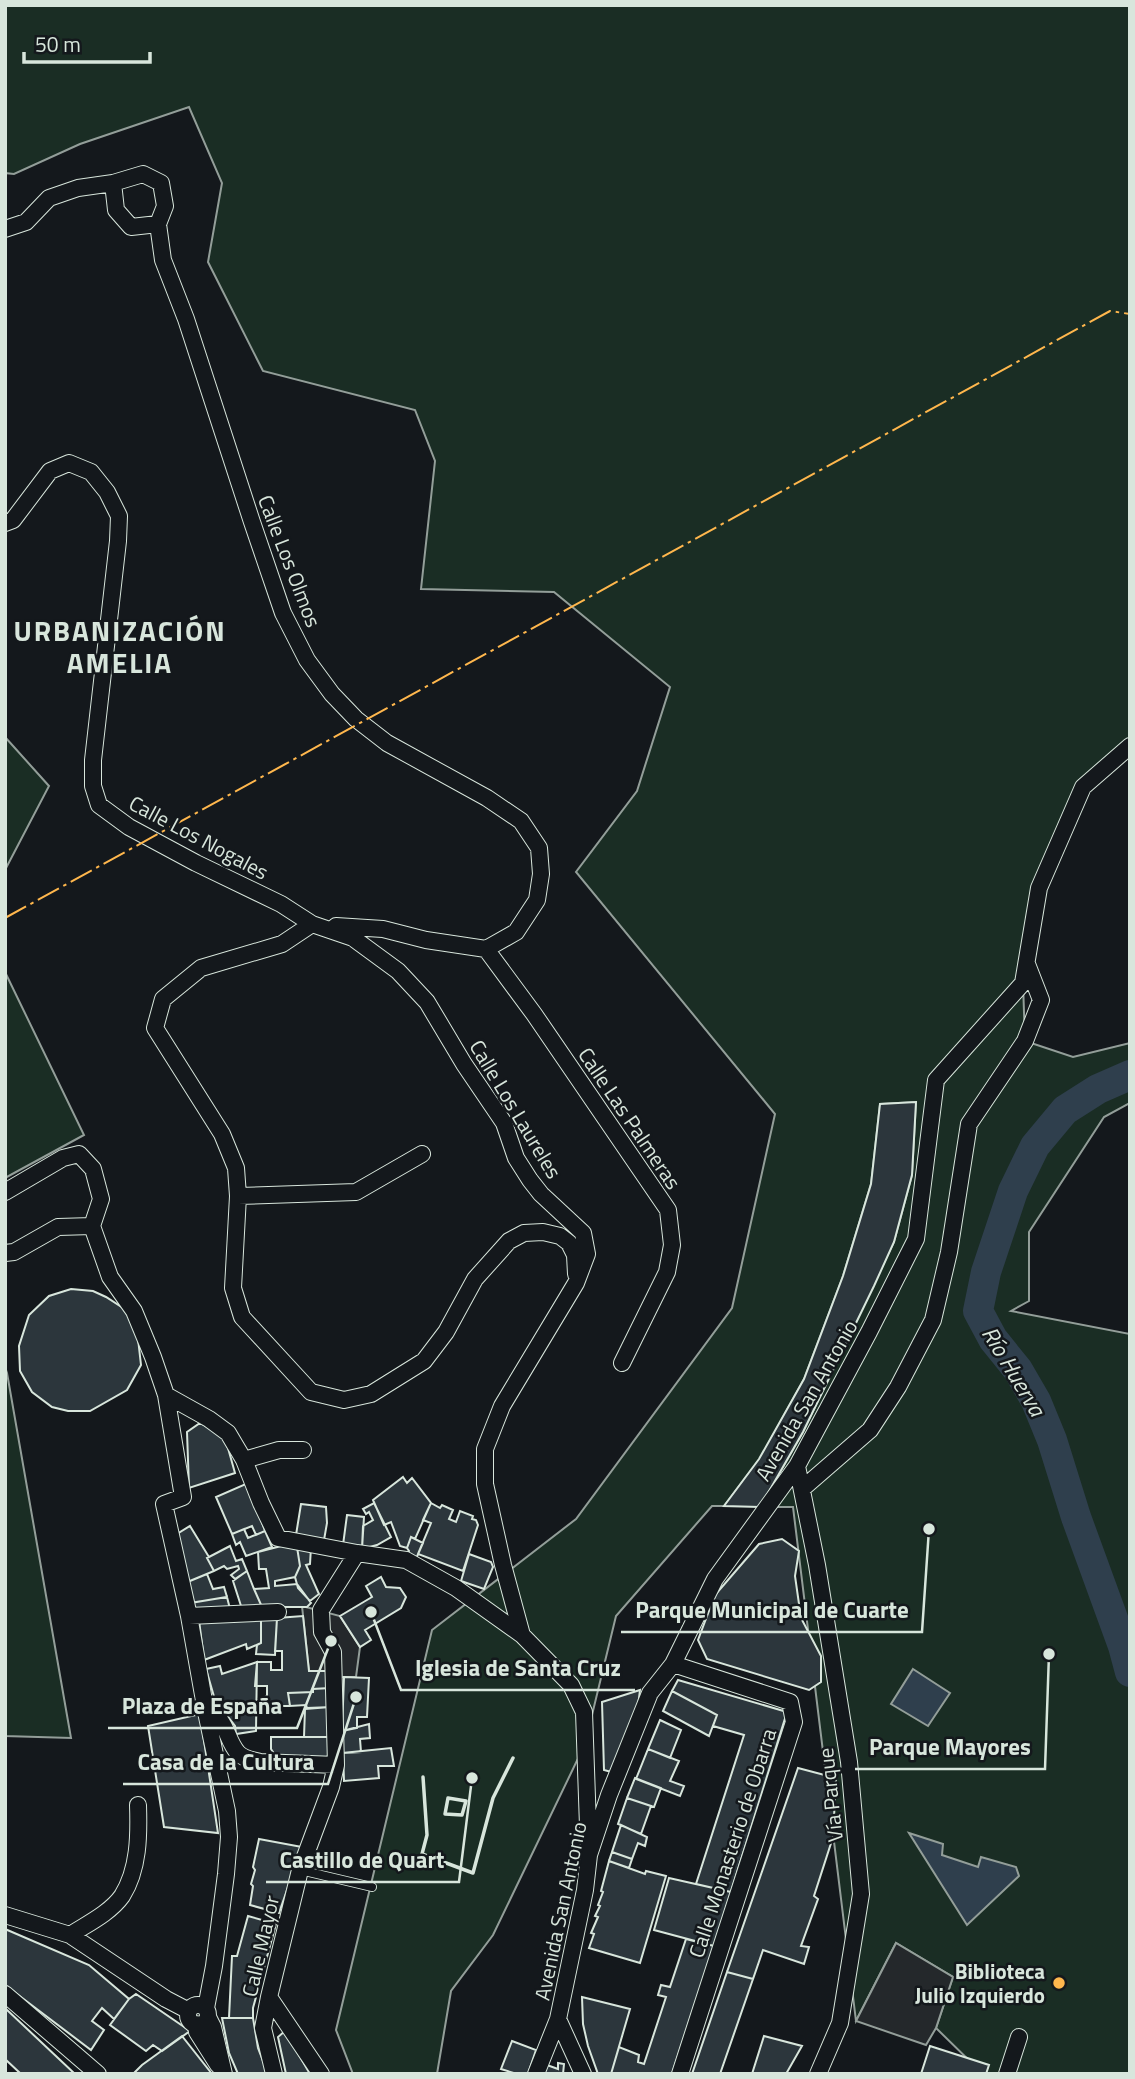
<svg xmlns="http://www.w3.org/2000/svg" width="1135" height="2079" viewBox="0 0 1135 2079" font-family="'Titillium Web',sans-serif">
  <rect width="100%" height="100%" fill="#14181c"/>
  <path fill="#1a2d24" stroke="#939e99" stroke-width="2" d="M 5,5 L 1130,5 L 1130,746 L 1083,787 L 1039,888 L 1023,983 L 1025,1041 L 1073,1057 L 1130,1043 L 1130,1103 L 1104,1117 L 1029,1232 L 1029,1301 L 1011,1311 L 1130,1334 L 1130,2074 L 983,2074 L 936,2028 L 953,1977 L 896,1943 L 856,2021 L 793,1507 L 760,1507 L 803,1432 L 894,1242 L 912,1175 L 916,1102 L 880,1104 L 871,1184 L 843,1276 L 804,1379 L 760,1459 L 724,1506 L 712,1506 L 616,1616 L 585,1744 L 493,1935 L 451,1991 L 437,2074 L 353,2074 L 336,2030 L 432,1630 L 576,1519 L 732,1308 L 775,1114 L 576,872 L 637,791 L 670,687 L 554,592 L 421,589 L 435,461 L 415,410 L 263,371 L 208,262 L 222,183 L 189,107 L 80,144 L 14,174 L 5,173 Z
    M 5,737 L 49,786 L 5,870 Z
    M 5,972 L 84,1135 L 5,1178 Z
    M 5,1367 L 7,1373 L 71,1738 L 5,1736 Z"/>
  <path fill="#24282b" stroke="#939e99" stroke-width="2" d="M 302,1606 L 340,1616 L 360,1647 L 356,1677 L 329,1677 L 328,1671 L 309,1671 Z
    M 896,1943 L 953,1977 L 936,2028 L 926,2045 L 856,2021 Z"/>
  <path fill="#2f3f4d" stroke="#939e99" stroke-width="2" d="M 913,1669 L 950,1693 L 928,1726 L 891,1704 Z
    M 909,1833 L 943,1844 L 942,1855 L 978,1867 L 981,1857 L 1016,1867 L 1019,1876 L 967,1925 Z"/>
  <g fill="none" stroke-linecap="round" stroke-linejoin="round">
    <path stroke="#2f3f4d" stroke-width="30" d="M 1130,1075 L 1098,1089 L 1065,1110 L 1035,1146 L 1013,1191 L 986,1272 L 978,1311 L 993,1339 L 1018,1370 L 1036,1401 L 1052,1440 L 1076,1517 L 1123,1646 L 1130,1672"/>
  </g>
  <path fill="#2c363c" stroke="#d8e6dc" stroke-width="2" d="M 916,1102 L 912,1175 L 894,1242 L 874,1286 L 803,1432 L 760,1507 L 724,1506 L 759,1459 L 804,1379 L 843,1276 L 871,1184 L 880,1104 Z
    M 71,1289 L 93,1291 L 106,1297 L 123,1308 L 137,1330 L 141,1365 L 127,1390 L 90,1411 L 68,1411 L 52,1407 L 32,1392 L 20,1371 L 19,1346 L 29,1315 L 49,1296 Z
    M 200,1423 L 221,1435 L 228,1448 L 235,1473 L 189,1488 L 187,1432 Z
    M 403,1477 L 407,1483 L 412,1478 L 431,1503 L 415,1539 L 411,1537 L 407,1548 L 400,1546 L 391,1522 L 384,1525 L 373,1500 Z
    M 248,1483 L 265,1531 L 256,1535 L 252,1526 L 232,1534 L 216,1497 Z
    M 374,1503 L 391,1537 L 377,1545 L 362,1549 L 363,1526 L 373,1520 L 369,1512 L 366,1514 L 363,1509 Z
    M 431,1503 L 440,1508 L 442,1505 L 453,1510 L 449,1519 L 456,1522 L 460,1511 L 473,1516 L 472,1519 L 476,1520 L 478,1525 L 463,1571 L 418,1554 L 431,1523 L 423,1520 Z
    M 301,1504 L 326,1507 L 327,1523 L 324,1540 L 296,1535 Z
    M 347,1515 L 364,1517 L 362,1549 L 343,1545 Z
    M 190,1526 L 209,1557 L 207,1558 L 214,1571 L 185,1583 L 177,1534 Z
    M 244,1529 L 248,1538 L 265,1531 L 272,1547 L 246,1556 L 240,1542 L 236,1545 L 232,1534 Z
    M 411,1537 L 423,1543 L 415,1561 L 406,1556 L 409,1551 L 407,1548 Z
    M 782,1539 L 799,1551 L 795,1576 L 801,1618 L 821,1656 L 821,1682 L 809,1690 L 707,1659 L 698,1640 L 715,1595 L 759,1544 Z
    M 285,1545 L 297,1547 L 300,1566 L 295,1577 L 275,1581 L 275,1586 L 297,1584 L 311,1603 L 307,1607 L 262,1607 L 254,1589 L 269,1588 L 266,1569 L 259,1569 L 258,1552 Z
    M 230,1546 L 236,1561 L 242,1559 L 247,1571 L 235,1579 L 231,1575 L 239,1569 L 238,1566 L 227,1569 L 224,1566 L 214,1571 L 207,1558 Z
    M 297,1547 L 311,1547 L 310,1564 L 306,1565 L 319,1594 L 310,1601 L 298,1588 L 295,1577 L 300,1566 Z
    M 469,1554 L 491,1562 L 493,1567 L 484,1589 L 461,1581 Z
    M 247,1571 L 254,1589 L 262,1607 L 242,1609 L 233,1581 Z
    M 207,1574 L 213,1589 L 224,1587 L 227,1597 L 190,1603 L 185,1583 Z
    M 381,1577 L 386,1587 L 400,1588 L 406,1597 L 401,1608 L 365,1630 L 371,1640 L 360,1647 L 340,1616 L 372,1597 L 366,1586 Z
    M 227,1597 L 230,1609 L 192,1612 L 190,1603 Z
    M 303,1616 L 309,1671 L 328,1671 L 330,1688 L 313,1689 L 313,1692 L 288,1693 L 290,1706 L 264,1706 L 265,1697 L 267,1696 L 267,1686 L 255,1686 L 257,1662 L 271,1662 L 271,1670 L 282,1670 L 282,1651 L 275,1651 L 277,1618 Z
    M 261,1618 L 277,1618 L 275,1655 L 256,1654 L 257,1645 L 261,1643 Z
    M 261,1618 L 261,1643 L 247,1649 L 246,1644 L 204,1660 L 199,1620 Z
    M 257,1662 L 256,1731 L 236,1734 L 235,1726 L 215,1700 L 206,1669 L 220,1666 L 222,1674 Z
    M 344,1677 L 369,1678 L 367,1717 L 357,1717 L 357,1728 L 342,1731 Z
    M 678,1680 L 787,1712 L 731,1892 L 696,1884 L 744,1735 L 713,1726 L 717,1715 L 672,1691 Z
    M 330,1688 L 332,1707 L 307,1708 L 306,1705 L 290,1706 L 288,1693 L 313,1692 L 313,1689 Z
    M 640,1690 L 638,1706 L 615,1773 L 604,1770 L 602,1702 Z
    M 672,1691 L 717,1715 L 709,1736 L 663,1711 Z
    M 330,1707 L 329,1737 L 304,1737 L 305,1709 Z
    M 200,1714 L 218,1833 L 164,1827 L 148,1726 Z
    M 660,1720 L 681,1730 L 670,1758 L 648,1749 Z
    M 369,1724 L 370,1738 L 360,1739 L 361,1752 L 343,1753 L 342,1731 Z
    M 271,1737 L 329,1737 L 329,1759 L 277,1758 L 271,1749 Z
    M 391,1748 L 394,1766 L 378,1766 L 379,1778 L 344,1781 L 343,1753 Z
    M 648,1749 L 679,1761 L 670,1781 L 684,1786 L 680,1796 L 636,1779 Z
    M 798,1768 L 836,1778 L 833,1837 L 814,1896 L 818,1899 L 801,1946 L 809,1947 L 804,1964 L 763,1950 L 753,1979 L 727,1972 Z
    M 635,1778 L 661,1788 L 654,1807 L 627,1798 Z
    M 627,1798 L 651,1806 L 641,1834 L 618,1824 Z
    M 621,1825 L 647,1837 L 645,1846 L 638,1843 L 632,1859 L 612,1852 Z
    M 259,1839 L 302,1847 L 279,1913 L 250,1905 L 253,1886 L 251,1884 L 255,1870 L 253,1867 Z
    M 612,1852 L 632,1859 L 629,1868 L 609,1861 Z
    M 609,1861 L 645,1874 L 646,1871 L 666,1876 L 640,1963 L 589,1948 L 594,1934 L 591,1933 L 598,1917 L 595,1916 L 600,1906 L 598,1905 L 603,1892 L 601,1891 Z
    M 669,1878 L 731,1892 L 714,1946 L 654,1930 Z
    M 248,1916 L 276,1924 L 253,2008 L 253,2018 L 229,2018 L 232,1956 L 237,1956 Z
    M 5,1929 L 89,1965 L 129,1999 L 114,2019 L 102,2008 L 92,2021 L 104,2030 L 91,2050 L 5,1985 Z
    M 686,1939 L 714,1946 L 672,2074 L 611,2074 L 619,2047 L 639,2055 L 638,2062 L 644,2064 L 666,1997 L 658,1995 L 661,1985 L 670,1987 Z
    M 727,1972 L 753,1979 L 720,2074 L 692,2074 Z
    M 136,1994 L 190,2031 L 162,2051 L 153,2045 L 146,2051 L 110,2025 L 129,1999 Z
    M 582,1997 L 630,2009 L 611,2074 L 598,2074 L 588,2046 L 583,2024 Z
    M 5,2009 L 6,2009 L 75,2074 L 21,2074 L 5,2059 Z
    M 222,2018 L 253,2018 L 258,2048 L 268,2074 L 238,2074 L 229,2053 Z
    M 285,2031 L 310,2074 L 286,2074 L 278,2037 Z
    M 182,2036 L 212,2074 L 133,2074 L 142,2065 Z
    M 764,2036 L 802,2046 L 786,2074 L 752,2074 Z
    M 512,2041 L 536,2050 L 528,2074 L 517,2074 L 501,2069 Z
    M 930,2046 L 989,2065 L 986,2074 L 921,2074 Z
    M 558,2063 L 564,2064 L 563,2074 L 543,2074 L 547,2065 L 558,2069 Z"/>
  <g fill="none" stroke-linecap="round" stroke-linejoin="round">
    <g stroke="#d8e6dc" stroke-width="10">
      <path id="lane" d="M 300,1870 L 372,1887"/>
    </g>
    <g stroke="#d8e6dc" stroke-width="18">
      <path id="street" d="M 113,183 L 116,210 L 131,227 L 158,224
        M 5,229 L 26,222 L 49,198 L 78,188 L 113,183 L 143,174 L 161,183 L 165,206 L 158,224 L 163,260 L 186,319 L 252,522 L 283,613 L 307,660 L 332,694 L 356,719 L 387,743 L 487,798 L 521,821 L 539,848 L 541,874 L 537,900 L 516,932 L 486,949 L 426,940 L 383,929 L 336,926
        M 5,523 L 13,520 L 50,471 L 69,463 L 91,472 L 107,492 L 119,516 L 118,541 L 93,760 L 93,786 L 99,805 L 129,827 L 196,863 L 281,904 L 312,924 L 353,938 L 398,971 L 427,1002 L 464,1064 L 504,1123 L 516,1158 L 530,1180 L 541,1194 L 583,1233 L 587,1254 L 576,1283 L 502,1406 L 485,1449 L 485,1484 L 503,1565 L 522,1635 L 571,1685 L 584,1712 L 589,1855
        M 312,924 L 282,944 L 201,968 L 163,999 L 155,1028 L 222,1134 L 236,1168 L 238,1196 L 233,1288 L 242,1317 L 311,1392 L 344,1400 L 371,1394 L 424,1361 L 446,1332 L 475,1279 L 509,1241 L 524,1233 L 543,1232 L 560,1236 L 569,1243 L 575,1255 L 576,1274
        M 486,949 L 534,1014 L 668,1210 L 672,1245 L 667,1272 L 622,1363
        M 5,1192 L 63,1158 L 79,1154 L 93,1169 L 101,1199 L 92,1226
        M 238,1196 L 356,1192 L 422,1154
        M 92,1226 L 110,1277 L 134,1311 L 153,1357 L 166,1395 L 183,1497 L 164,1504 L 189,1616 L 206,1712 L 227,1811 L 229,1837 L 226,1874 L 214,1966 L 206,2008
        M 5,1253 L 14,1252 L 58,1227 L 92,1226
        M 166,1395 L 209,1419 L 228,1433 L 244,1460 L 261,1503 L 278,1538 L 357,1553 L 406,1560 L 456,1588 L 522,1635
        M 244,1460 L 279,1450 L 303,1450
        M 797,1466 L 817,1565 L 849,1762 L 861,1894 L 840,2023 L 818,2074
        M 802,1489 L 870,1430 L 898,1387 L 933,1320 L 949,1252 L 969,1124 L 1025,1041 L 1041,1000 L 1027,964
        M 189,1616 L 278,1612
        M 673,1664 L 790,1702 L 794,1722 L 680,2074
        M 206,1712 C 228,1717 225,1739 238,1753 C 244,1759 252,1760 260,1762 L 336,1765
        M 5,1915 L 70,1935 L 166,1999 L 189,2011
        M 70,1935 C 87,1924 110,1913 122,1896 C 139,1869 139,1835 138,1805
        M 5,1994 L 98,2074
        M 269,1997 L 321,2074
        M188 2015a10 10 0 1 1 20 0a10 10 0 1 1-20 0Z
        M 208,2017 L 213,2027 L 224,2074
        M 558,2019 L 583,2074
        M 196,2024 L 197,2032 L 218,2065
        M 274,2074 L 263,2028 L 269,1997 L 300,1870 L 331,1787 L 336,1765 L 333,1652 L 322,1632 L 321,1610 L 357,1553
        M 536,2074 L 558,2019 L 585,1890 L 589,1855 L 609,1795 L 650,1693 L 673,1664 L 715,1579 L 797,1466 L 869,1332 L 916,1239 L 936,1080 L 1023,983 L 1039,888 L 1083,787 L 1130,746
        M 1007,2074 L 1019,2037"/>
    </g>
    <use href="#lane" stroke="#14181c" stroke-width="8"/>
    <use href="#street" stroke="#14181c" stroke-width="16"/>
    <path stroke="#d8e6dc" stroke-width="3.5" d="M 423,1777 L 427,1835 L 422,1854 L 473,1873 L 493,1798 L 513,1758
      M 448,1798 L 466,1801 L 462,1815 L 445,1814 Z"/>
    <path stroke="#ffb74d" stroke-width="2" stroke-dasharray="24 5 3.5 5" stroke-linecap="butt" d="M 5,918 L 1110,311 L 1130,314"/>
  </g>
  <circle fill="#ffb74d" stroke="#14181c" stroke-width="2.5" cx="1059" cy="1983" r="7"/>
  <g text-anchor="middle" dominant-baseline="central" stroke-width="5" stroke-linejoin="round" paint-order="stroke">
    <g font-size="21" fill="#d8e6dc" stroke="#14181c">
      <text transform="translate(290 561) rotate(69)">Calle Los Olmos</text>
      <text transform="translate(199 837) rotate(28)">Calle Los Nogales</text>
      <text transform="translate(516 1109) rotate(59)">Calle Los Laureles</text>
      <text transform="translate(630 1118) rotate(56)">Calle Las Palmeras</text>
      <text transform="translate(806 1400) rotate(-60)">Avenida San Antonio</text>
      <text transform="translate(830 1795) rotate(-96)">Vía Parque</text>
      <text transform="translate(732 1843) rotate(-72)">Calle Monasterio de Obarra</text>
      <text transform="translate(560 1911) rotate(-78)">Avenida San Antonio</text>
      <text transform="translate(260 1946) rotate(-77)">Calle Mayor</text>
    </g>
    <g font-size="21" font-weight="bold" fill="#d8e6dc" stroke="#14181c" text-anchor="end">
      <text x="1045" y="1971">Biblioteca<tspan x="1045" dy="24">Julio Izquierdo</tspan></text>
    </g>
    <g font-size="23" font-style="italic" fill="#d8e6dc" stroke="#14181c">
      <text transform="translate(1014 1371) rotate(59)">Río Huerva</text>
    </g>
    <g font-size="28" font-weight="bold" letter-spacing="2" fill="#d8e6dc" stroke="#14181c">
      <text x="120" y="630">URBANIZACIÓN<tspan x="120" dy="32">AMELIA</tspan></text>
    </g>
  </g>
  <path fill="none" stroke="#d8e6dc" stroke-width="2.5" d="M929 1529L922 1632H621M371 1612L401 1690H635M331 1641L297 1728H108M1049 1654L1045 1769H855M356 1697L328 1784H123M472 1778L459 1882H266"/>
  <g fill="#d8e6dc" stroke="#14181c" stroke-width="2.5">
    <circle cx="929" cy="1529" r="7"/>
    <circle cx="371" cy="1612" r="7"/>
    <circle cx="331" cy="1641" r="7"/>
    <circle cx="1049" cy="1654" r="7"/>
    <circle cx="356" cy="1697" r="7"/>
    <circle cx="472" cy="1778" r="7"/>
  </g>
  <g font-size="23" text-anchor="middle" font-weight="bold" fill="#d8e6dc" stroke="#14181c" stroke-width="5" stroke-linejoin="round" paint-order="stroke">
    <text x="772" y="1618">Parque Municipal de Cuarte</text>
    <text x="518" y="1676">Iglesia de Santa Cruz</text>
    <text x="202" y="1714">Plaza de España</text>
    <text x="950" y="1755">Parque Mayores</text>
    <text x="226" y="1770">Casa de la Cultura</text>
    <text x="362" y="1868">Castillo de Quart</text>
  </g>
  <rect width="1135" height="2079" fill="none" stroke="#d8e6dc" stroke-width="14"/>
  <path d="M24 52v10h126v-10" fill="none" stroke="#d8e6dc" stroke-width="3.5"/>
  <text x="35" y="52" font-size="21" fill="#d8e6dc" stroke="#14181c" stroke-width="5" paint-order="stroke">50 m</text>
</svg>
